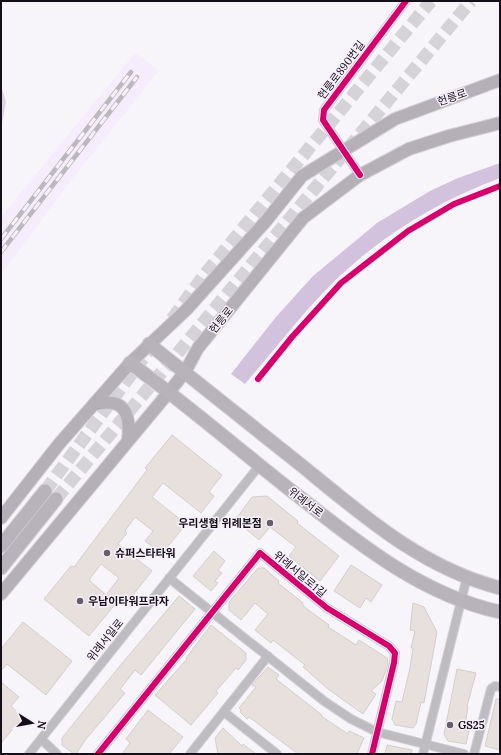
<svg xmlns="http://www.w3.org/2000/svg" width="501" height="755" viewBox="0 0 501 755" font-family="Lora,'Noto Sans KR',serif">
  <rect width="100%" height="100%" fill="#f7f4fa"/>
  <path fill="#f5edfc" d="M 136,54 L 156,68 L 157,73 L 65,188 L 1,275 L 1,217 L 130,59 Z"/>
  <path fill="#ddd0e7" d="M 1,86 L 6,102 L 1,128 Z"/>
  <path fill="#d3c2de" d="M 500,163 L 500,178 C 433,203 369,243 320,296 C 294,324 270,355 245,384 L 231,374 L 276,317 L 313,276 L 377,223 L 430,191 L 458,178 Z"/>
  <path fill="#e7e0dc" stroke="#d4cfcc" fill-rule="evenodd" d="M 172,435 L 222,475 L 209,492 L 214,496 L 201,513 L 163,483 L 152,497 L 186,524 L 162,554 L 145,541 L 153,531 L 135,517 L 125,531 L 127,533 L 118,544 L 152,571 L 128,601 L 122,596 L 89,636 L 44,599 L 71,566 L 74,567 L 147,470 L 145,468 ZM 101,564 L 119,578 L 106,595 L 89,580 Z
    M 267,496 L 298,521 L 297,523 L 339,556 L 320,581 L 289,556 L 296,547 L 270,527 L 259,540 L 235,520 L 252,497 Z
    M 214,551 L 225,561 L 218,570 L 222,573 L 215,581 L 218,583 L 211,591 L 193,576 Z
    M 351,565 L 382,585 L 371,602 L 366,598 L 360,608 L 334,591 Z
    M 258,568 L 264,568 L 279,581 L 278,583 L 303,603 L 303,606 L 329,625 L 328,627 L 356,645 L 359,640 L 387,658 L 388,664 L 382,681 L 371,691 L 376,694 L 363,714 L 328,689 L 303,667 L 305,665 L 273,640 L 271,643 L 255,630 L 268,614 L 255,603 L 241,620 L 229,610 L 229,602 Z
    M 179,596 L 195,609 L 141,675 L 135,670 L 121,688 L 120,689 L 125,693 L 86,739 L 76,754 L 74,754 L 62,745 L 62,738 L 119,667 Z
    M 413,603 L 424,607 L 437,632 L 424,703 L 421,702 L 416,724 L 413,728 L 395,725 L 392,719 L 396,701 L 402,702 L 410,668 L 413,648 L 411,648 L 415,631 L 410,630 Z
    M 23,622 L 72,661 L 46,695 L 7,664 L 1,671 L 1,649 Z
    M 211,625 L 246,653 L 246,660 L 238,670 L 236,668 L 216,691 L 218,693 L 191,725 L 155,695 L 187,659 L 186,658 Z
    M 268,667 L 279,675 L 276,679 L 322,715 L 321,716 L 348,734 L 349,731 L 364,738 L 357,754 L 298,754 L 249,717 L 247,719 L 240,712 L 241,710 L 239,708 L 256,687 L 252,685 Z
    M 457,669 L 476,673 L 467,706 L 468,707 L 464,730 L 469,731 L 466,744 L 448,741 L 444,734 Z
    M 1,682 L 19,697 L 11,706 L 23,717 L 1,743 Z
    M 496,699 L 500,699 L 500,750 L 485,746 Z
    M 148,710 L 183,737 L 169,754 L 122,754 L 130,743 L 126,739 Z
    M 223,728 L 242,746 L 243,744 L 256,754 L 218,754 L 215,738 Z
    M 387,745 L 412,750 L 411,754 L 385,754 Z"/>
  <g fill="none" stroke-linecap="round" stroke-linejoin="round">
    <path stroke="#d5d2d8" stroke-width="13" stroke-dasharray="13 6" stroke-linecap="butt" d="M 172,319 L 205,274 L 431,1
      M 45,491 L 152,346
      M 56,499 L 471,1"/>
    <g stroke="#d3d0d5" stroke-width="10">
      <path id="street" d="M 360,175 L 323,120 L 324,110 L 406,1
        M 169,578 L 324,701 L 351,719 L 377,732 L 464,754
        M 224,712 L 277,754
        M 41,739 L 57,754
        M 29,754 L 259,466
        M 98,754 L 260,553 L 327,608 L 389,646 L 395,653 L 394,663 L 372,754
        M 190,754 L 268,656
        M 423,754 L 467,577
        M 474,754 L 491,689 L 495,686 L 500,687"/>
    </g>
    <g stroke="#d3d0d5" stroke-width="14">
      <path id="secondary" d="M 93,405 C 124,396 131,413 128,440
        M 1,518 L 59,444 L 130,363 L 186,310 L 266,221 L 302,176 L 395,119 L 500,80
        M 1,594 L 169,392 L 185,372 L 198,348 L 303,218 L 360,175 L 409,149 L 449,136 L 500,123"/>
    </g>
    <g stroke="#d3d0d5" stroke-width="15">
      <path id="primary" d="M 149,344 C 200,384 250,425 301,465 C 362,515 422,568 500,588
        M 130,363 C 189,406 244,454 302,499 C 362,546 423,595 500,612
        M 1,546 L 45,491
        M 1,568 L 56,499"/>
    </g>
    <use href="#street" stroke="#bfbcc1" stroke-width="8"/>
    <use href="#secondary" stroke="#b5b0b8" stroke-width="12"/>
    <use href="#primary" stroke="#b8b3bb" stroke-width="13"/>
    <g stroke="#bbb8be" stroke-width="4.5">
      <path id="rail" d="M 1,239 L 131,72
        M 1,252 L 137,77"/>
    </g>
    <use href="#rail" stroke="#f8f1fd" stroke-width="3" stroke-dasharray="9" stroke-linecap="butt"/>
    <g stroke="#f8f1fd" stroke-width="8">
      <path id="cycleway" d="M 360,175 L 323,120 L 324,110 L 406,1
        M 258,379 L 292,337 L 341,283 L 408,231 L 454,204 L 500,186
        M 98,754 L 260,553 L 327,608 L 389,646 L 395,653 L 394,663 L 372,754"/>
    </g>
    <use href="#cycleway" stroke="#d6006c" stroke-width="6"/>
  </g>
  <g fill="#645f68" stroke="#f8f1fd" stroke-width="1.5">
    <circle cx="270" cy="523" r="4"/>
    <circle cx="107" cy="553" r="4"/>
    <circle cx="80" cy="601" r="4"/>
    <circle cx="450" cy="725" r="4"/>
  </g>
  <g text-anchor="middle" dominant-baseline="central" stroke-width="3" stroke-linejoin="round" paint-order="stroke">
    <g font-size="11" fill="#150f19" stroke="#f8f1fd">
      <text transform="translate(341 70) rotate(-53)">헌릉로890번길</text>
      <text transform="translate(452 97) rotate(-19)">헌릉로</text>
      <text transform="translate(221 320) rotate(-51)">헌릉로</text>
      <text transform="translate(306 502) rotate(38)">위례서로</text>
      <text transform="translate(300 574) rotate(40)">위례서일로1길</text>
      <text transform="translate(105 640) rotate(-51)">위례서일로</text>
    </g>
    <g font-size="11" font-weight="bold" fill="#150f19" stroke="#f8f1fd" text-anchor="start">
      <text x="262" y="523" text-anchor="end">우리생협 위례본점</text>
      <text x="115" y="553">슈퍼스타타워</text>
      <text x="88" y="601">우남이타워프라자</text>
      <text x="458" y="725">GS25</text>
    </g>
  </g>
  <rect width="501" height="755" fill="none" stroke="#150f19" stroke-width="4"/>
  <g transform="translate(32 723) rotate(101)" stroke="#f8f1fd" stroke-width="3" paint-order="stroke">
  <path d="M0-3L7 15L0 10L-7 15Z" fill="#150f19"/>
  <text y="-6" font-size="11" font-weight="bold" text-anchor="middle" fill="#150f19">N</text>
  </g>
</svg>
